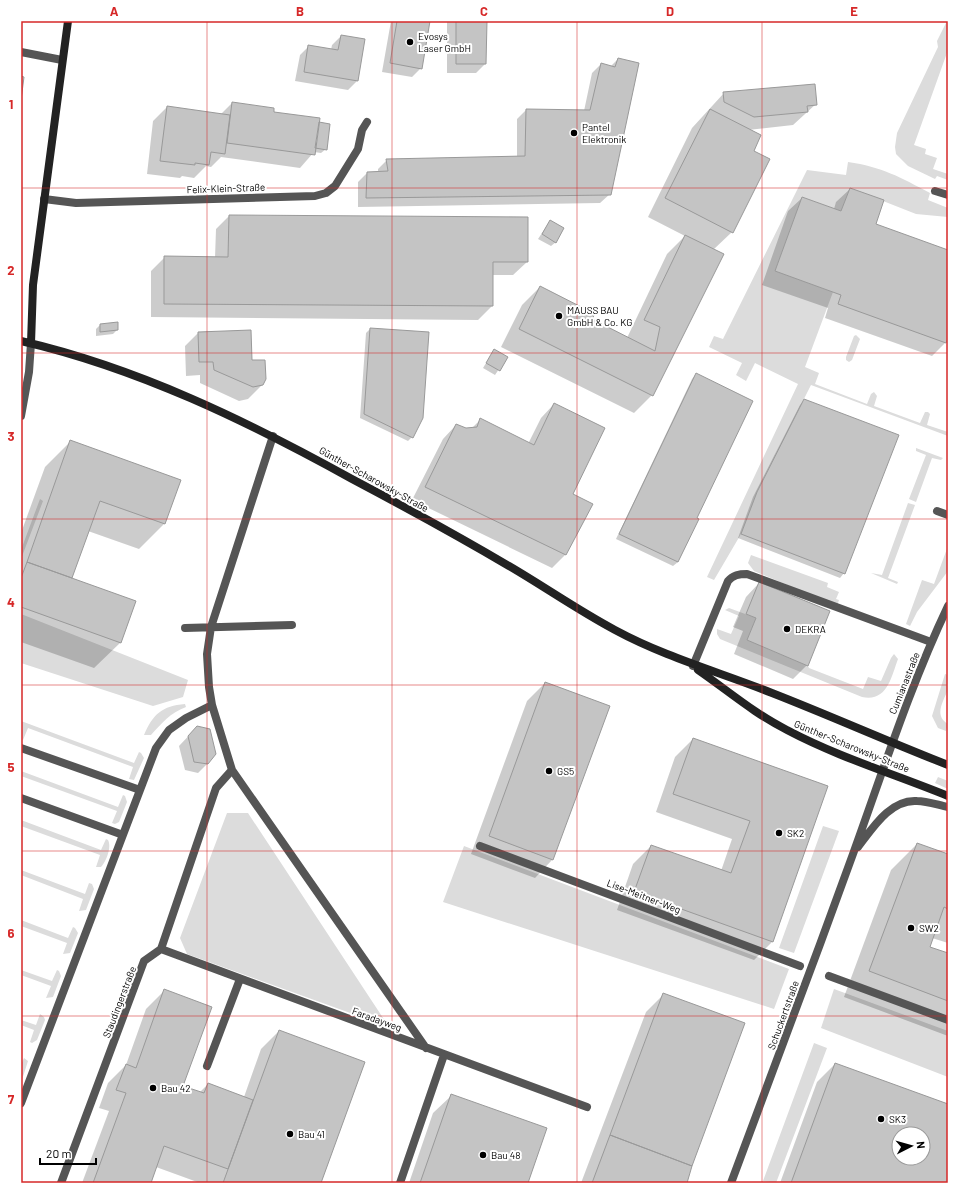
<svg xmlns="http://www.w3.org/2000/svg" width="969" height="1204" viewBox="0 0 969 1204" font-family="Barlow,sans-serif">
  <rect width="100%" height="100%" fill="#fff"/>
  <path fill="#dcdcdc" d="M 947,21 L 948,50 L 914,145 L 926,149 L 925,154 L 937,158 L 933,169 L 948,174 L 948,180 L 937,176 L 935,179 L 908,166 L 896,154 L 895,147 L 897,133 L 938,47 L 937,41 Z
    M 848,162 C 882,167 900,177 930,193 L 928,200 L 948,208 L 948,217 L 916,214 L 850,188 L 841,211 L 802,197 L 775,271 L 833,292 L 805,367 L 819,373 L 815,384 L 867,404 L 871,394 L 874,392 L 877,396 L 874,406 L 920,423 L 925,412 L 928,412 L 930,414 L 927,425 L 948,432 L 948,436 L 811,385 L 757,492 L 741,534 L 714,580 L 707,577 L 798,384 L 755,363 L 746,381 L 736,375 L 742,363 L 709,347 L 714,336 L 723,339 L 807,170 L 846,175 Z
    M 856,335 L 860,339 L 852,360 L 849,362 L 846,360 L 846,357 L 854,336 Z
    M 916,448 L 943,458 L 941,460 L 932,458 L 916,502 L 909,499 L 926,455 L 916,451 Z
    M 40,499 L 43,501 L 21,559 L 21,550 Z
    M 908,503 L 915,505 L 888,578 L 898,582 L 897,584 L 871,573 L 882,575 Z
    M 948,546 L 948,571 L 917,612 L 910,626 L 906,624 L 922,580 L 934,584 Z
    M 751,555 L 828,583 L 827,587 L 839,592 L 836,599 L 839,600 L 837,606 L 754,571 L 748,563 Z
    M 729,608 L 756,618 L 747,640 L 808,666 L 809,668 L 863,689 L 868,677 L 881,681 L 891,658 L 894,654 L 898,659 C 891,678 887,702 862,697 L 720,639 L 717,634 L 717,629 L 731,634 L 739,616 L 725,610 Z
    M 21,614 L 188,680 L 183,697 L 153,706 L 21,663 Z
    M 945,674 L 948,675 C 948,680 949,685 948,689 C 944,701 933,715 948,724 L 946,731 L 938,728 L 932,716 Z
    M 185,704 L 186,707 C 170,713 162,723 151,735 L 144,735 C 153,714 162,706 185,704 Z
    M 21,721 L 134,763 L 139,752 L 141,753 L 144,758 L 134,780 L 129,779 L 133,767 L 28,728 L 23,740 L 21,739 Z
    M 21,771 L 118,807 L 123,795 L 125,796 L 127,802 L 119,822 L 115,824 L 112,823 L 117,811 L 21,776 Z
    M 938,777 L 948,781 L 948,789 L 935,783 Z
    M 227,813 L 248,813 L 389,1027 L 187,954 L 180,938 Z
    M 21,820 L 101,850 L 106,839 L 108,840 C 112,847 106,862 101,867 L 96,867 L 100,855 L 21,826 Z
    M 823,826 L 839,831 L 794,953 L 779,948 Z
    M 464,846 L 789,969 L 774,1009 L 443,902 Z
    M 21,870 L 85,894 L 89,883 L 92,884 L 94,889 L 86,910 L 79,911 L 83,899 L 21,875 Z
    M 21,920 L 68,938 L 73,927 L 75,928 L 78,933 L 70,953 L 63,954 L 67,943 L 21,926 Z
    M 21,970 L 52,981 L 57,970 L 59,971 L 61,976 L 53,997 L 46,998 L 51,986 L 21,975 Z
    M 834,989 L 948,1031 L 948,1077 L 821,1028 Z
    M 40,1014 L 44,1017 L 45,1020 L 37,1040 L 32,1043 L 30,1042 L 34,1030 L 21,1025 L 21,1020 L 36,1025 Z
    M 814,1043 L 827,1048 L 776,1183 L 763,1181 Z
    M 24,1058 L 28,1061 L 21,1083 L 21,1065 Z"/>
  <path fill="#0003" fill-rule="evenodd" d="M 391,21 L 429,21 L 421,68 L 412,77 L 382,72 Z
    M 447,21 L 486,21 L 485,64 L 476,73 L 447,73 Z
    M 341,36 L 357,81 L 348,90 L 295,81 L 300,55 L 309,46 L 331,50 L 332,45 Z
    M 618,59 L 610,194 L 600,203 L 358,207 L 358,182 L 367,173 L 378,173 L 378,169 L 387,160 L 517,158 L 517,119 L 526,110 L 584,111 L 592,73 L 601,64 L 610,67 Z
    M 724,93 L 816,104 L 793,125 L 748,130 L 752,151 L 732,232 L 713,250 L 652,395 L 634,413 L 501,347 L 522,305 L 540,287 L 591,320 L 627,338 L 667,254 L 685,236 L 648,217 L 692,128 Z
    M 232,103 L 272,112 L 326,149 L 321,153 L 314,152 L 300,168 L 221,157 L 211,167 L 206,166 L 194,178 L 182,176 L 180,178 L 147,174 L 153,121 L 167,107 L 221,114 Z
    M 850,189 L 875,225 L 948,251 L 948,336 L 946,342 L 932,356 L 825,318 L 828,308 L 762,285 L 788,211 L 802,198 L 834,209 L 836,202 Z
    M 229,216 L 527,262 L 513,275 L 492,275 L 492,306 L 478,320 L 151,317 L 151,271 L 165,257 L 215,258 L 216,229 Z
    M 550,221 L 556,242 L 551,246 L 538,239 Z
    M 117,324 L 117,330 L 113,334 L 96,336 L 96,329 L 100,325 Z
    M 370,329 L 412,437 L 408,441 L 360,418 L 366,333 Z
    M 198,333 L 251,361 L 262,385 L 248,399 L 239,401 L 200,383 L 200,375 L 186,376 L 185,346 Z
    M 494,350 L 507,357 L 495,375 L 483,368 Z
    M 696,374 L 695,519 L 697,520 L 678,562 L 673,566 L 616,539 L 692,379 Z
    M 804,400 L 844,573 L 840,578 L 738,538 L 753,497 L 800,405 Z
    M 554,404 L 571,494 L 565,555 L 552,568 L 412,500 L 443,439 L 456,425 L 466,429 L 472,428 L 481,419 L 528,444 L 541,418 Z
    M 70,442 L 164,524 L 139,549 L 88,531 L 71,579 L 135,601 L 120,643 L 94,668 L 21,642 L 21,533 L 45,467 Z
    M 759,583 L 807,665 L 793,679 L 734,654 L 743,631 L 733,627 L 746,597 Z
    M 545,683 L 552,860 L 535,878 L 471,854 L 527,701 Z
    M 197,727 L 207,764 L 198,773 L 185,770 L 179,746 Z
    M 693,739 L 827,787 L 772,942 L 754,960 L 617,910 L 633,864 L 651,846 L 721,871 L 732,839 L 656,812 L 675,757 Z
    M 917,844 L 948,855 L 948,943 L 932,938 L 929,947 L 948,954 L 948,1036 L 844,997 L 891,870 Z
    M 164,991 L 181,1086 L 199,1093 L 208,1084 L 244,1097 L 261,1049 L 279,1031 L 320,1183 L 200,1183 L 156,1167 L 150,1183 L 82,1183 L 109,1111 L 99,1108 L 108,1083 L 126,1065 L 146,1009 Z
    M 664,994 L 685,1183 L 581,1183 L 646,1012 Z
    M 835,1064 L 948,1105 L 948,1183 L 780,1183 L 817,1082 ZM 899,1134 L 923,1134 L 923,1158 L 899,1158 Z
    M 451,1096 L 526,1183 L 409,1183 L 433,1113 Z"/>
  <path fill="#c4c4c4" stroke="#999" fill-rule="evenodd" d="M 397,21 L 430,21 L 422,69 L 390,63 Z
    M 456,21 L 487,21 L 486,64 L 456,64 Z
    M 341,35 L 365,39 L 358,81 L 304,72 L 308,45 L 338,50 Z
    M 618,58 L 639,63 L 611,195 L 366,198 L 367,172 L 388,171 L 386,159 L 525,156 L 526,109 L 590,110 L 601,63 L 615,67 Z
    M 21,76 L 24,77 L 21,100 Z
    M 815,84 L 817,105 L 807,106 L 808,112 L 754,117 L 724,102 L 723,92 Z
    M 232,102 L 274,108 L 274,112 L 320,118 L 315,155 L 227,143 Z
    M 167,106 L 230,115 L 225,154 L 211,152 L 209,165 L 195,163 L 195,165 L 160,161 Z
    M 710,109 L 761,135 L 754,151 L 770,159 L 733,233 L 665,198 Z
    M 319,122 L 330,124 L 327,150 L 315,148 Z
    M 850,188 L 884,200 L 876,224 L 948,250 L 948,339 L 946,343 L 838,304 L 841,295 L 775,271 L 802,197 L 841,211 Z
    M 229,215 L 528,217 L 528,262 L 493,262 L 493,306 L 164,304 L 164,256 L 228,257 Z
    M 550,220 L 564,228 L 556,243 L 542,234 Z
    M 685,235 L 724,254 L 653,396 L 519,329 L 540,286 L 595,314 L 592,319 L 655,351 L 660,327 L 644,320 Z
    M 118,322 L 118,330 L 100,332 L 100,324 Z
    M 370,328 L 429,332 L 423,418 L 413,438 L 364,414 Z
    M 251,330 L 252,360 L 265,360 L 266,379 L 263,385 L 253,387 L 214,370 L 213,362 L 199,362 L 198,332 Z
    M 494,349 L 508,357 L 500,371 L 486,363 Z
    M 696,373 L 753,401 L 697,518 L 699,519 L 678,562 L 619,534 Z
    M 804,399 L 899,435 L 845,574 L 741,534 L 757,492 Z
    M 554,403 L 605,428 L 573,494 L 593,504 L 566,555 L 425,487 L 456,424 L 466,428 L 477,427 L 480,418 L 534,445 Z
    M 70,440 L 181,480 L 165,524 L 100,501 L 72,578 L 27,562 Z
    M 27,562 L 136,601 L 121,643 L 21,607 L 21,578 Z
    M 759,582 L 830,611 L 808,666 L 747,640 L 756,618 L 746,614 Z
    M 545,682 L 610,706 L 553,860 L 489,836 Z
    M 197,726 L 210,729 L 216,754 L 208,764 L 194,762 L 188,736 Z
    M 693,738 L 828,786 L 773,942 L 634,892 L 651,845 L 731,873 L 750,821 L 673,794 Z
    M 917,843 L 948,854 L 948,909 L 944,907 L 930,947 L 948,953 L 948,1001 L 869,971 Z
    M 164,989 L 212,1007 L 183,1086 L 204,1093 L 208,1083 L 253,1100 L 228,1169 L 164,1146 L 151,1183 L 93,1183 L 126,1093 L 116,1090 L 126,1064 L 136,1068 Z
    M 663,993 L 745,1023 L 692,1166 L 610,1135 Z
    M 279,1030 L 365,1062 L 321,1183 L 223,1183 Z
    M 835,1063 L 948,1104 L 948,1183 L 791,1183 ZM 899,1134 L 923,1134 L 923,1158 L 899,1158 Z
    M 451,1094 L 547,1128 L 528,1183 L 420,1183 Z
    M 610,1135 L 692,1166 L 687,1183 L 592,1183 Z"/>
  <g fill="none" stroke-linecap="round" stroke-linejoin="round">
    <path stroke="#555" stroke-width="8" d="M 44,199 L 76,203 L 315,196 L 326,193 L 335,186 L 358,149 L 362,130 L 367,122
      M 273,436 L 211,627 L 207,654 L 209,687 L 212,705 L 232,770 L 426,1048
      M 937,511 L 948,515
      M 185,628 L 292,625
      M 693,666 L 728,581 C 733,575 739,574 747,574 L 931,642
      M 21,748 L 140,790
      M 21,798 L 123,835
      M 161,949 L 587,1107
      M 207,1066 L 240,979
      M 21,1103 L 156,748 L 169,730 L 186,718 L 212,705
      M 61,1183 L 144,961 L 161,949 L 216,788 L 232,770
      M 400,1183 L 444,1055"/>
    <path stroke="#555" stroke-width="8" d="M 21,52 L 62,60
      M 935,191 L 948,195
      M 21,416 L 29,372 L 31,343
      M 480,846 L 800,966
      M 858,847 C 872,829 890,799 917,801 C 927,801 938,805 948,807
      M 829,976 L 948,1020
      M 731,1183 C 772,1074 813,964 853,854 C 883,771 910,686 948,606"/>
    <path stroke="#222" stroke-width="8" d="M 21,341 C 138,368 247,421 352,479 C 405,507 458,536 509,566 C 545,587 579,611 615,630 C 665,657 719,672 772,693 C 831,716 889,742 948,765
      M 31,343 L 33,285 L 68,21
      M 698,670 C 727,690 755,714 787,730 C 838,757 894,774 948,796"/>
  </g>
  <path fill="none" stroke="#d62828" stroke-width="1" stroke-opacity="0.55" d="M 207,21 L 207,1183M 392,21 L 392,1183M 577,21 L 577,1183M 762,21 L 762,1183M 21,188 L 948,188M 21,353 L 948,353M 21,519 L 948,519M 21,685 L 948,685M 21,851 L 948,851M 21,1016 L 948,1016"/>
  <g fill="#000" stroke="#fff" stroke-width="1.5">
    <circle cx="410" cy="42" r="4"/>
    <circle cx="574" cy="133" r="4"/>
    <circle cx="559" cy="316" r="4"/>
    <circle cx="787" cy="629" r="4"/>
    <circle cx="549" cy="771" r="4"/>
    <circle cx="779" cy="833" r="4"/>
    <circle cx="911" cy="928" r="4"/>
    <circle cx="153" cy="1088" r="4"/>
    <circle cx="881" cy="1119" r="4"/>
    <circle cx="290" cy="1134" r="4"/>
    <circle cx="483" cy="1155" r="4"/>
  </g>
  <g text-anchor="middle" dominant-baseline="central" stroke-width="4" stroke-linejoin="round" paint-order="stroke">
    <g font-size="10" fill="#000" stroke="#fff" text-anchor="start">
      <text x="418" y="36">Evosys<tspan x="418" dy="12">Laser GmbH</tspan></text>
      <text x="582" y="127">Pantel<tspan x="582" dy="12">Elektronik</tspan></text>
      <text x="567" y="310">MAUSS BAU<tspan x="567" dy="12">GmbH &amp; Co. KG</tspan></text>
      <text x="795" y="629">DEKRA</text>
      <text x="557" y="771">GS5</text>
      <text x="787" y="833">SK2</text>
      <text x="919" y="928">SW2</text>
      <text x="161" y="1088">Bau 42</text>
      <text x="889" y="1119">SK3</text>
      <text x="298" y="1134">Bau 41</text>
      <text x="491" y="1155">Bau 48</text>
    </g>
    <g font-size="10" fill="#000" stroke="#fff">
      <text transform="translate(226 188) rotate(-2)">Felix-Klein-Straße</text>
      <text transform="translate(374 479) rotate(29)">Günther-Scharowsky-Straße</text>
      <text transform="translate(904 683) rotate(-68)">Cumianastraße</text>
      <text transform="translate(852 746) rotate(22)">Günther-Scharowsky-Straße</text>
      <text transform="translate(644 896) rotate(21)">Lise-Meitner-Weg</text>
      <text transform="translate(119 1002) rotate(-69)">Staudingerstraße</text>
      <text transform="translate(783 1015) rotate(-70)">Schuckertstraße</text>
      <text transform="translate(377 1019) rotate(20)">Faradayweg</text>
    </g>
  </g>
  <rect width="969" height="1204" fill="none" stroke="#ffffff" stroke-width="44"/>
  <g transform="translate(911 1146) rotate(84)"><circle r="19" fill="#ffffff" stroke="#999999"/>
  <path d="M0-3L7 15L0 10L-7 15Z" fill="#000000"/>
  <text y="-6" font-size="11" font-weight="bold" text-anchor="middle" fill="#000000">N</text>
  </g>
  <path d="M40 1158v6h56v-6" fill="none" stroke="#000000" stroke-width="2"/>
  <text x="46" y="1158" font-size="12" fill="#000000" stroke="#ffffff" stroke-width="3" paint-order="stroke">20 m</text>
  <rect x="22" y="22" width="925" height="1160" fill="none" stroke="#d62828" stroke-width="1.5"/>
  <g font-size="13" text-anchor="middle" font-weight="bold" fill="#d62828">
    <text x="114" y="16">A</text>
    <text x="300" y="16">B</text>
    <text x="484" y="16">C</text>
    <text x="670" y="16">D</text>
    <text x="854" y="16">E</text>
    <text x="11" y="109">1</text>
    <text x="11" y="275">2</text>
    <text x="11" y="441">3</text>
    <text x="11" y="607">4</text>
    <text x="11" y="772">5</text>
    <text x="11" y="938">6</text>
    <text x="11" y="1104">7</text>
  </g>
</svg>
